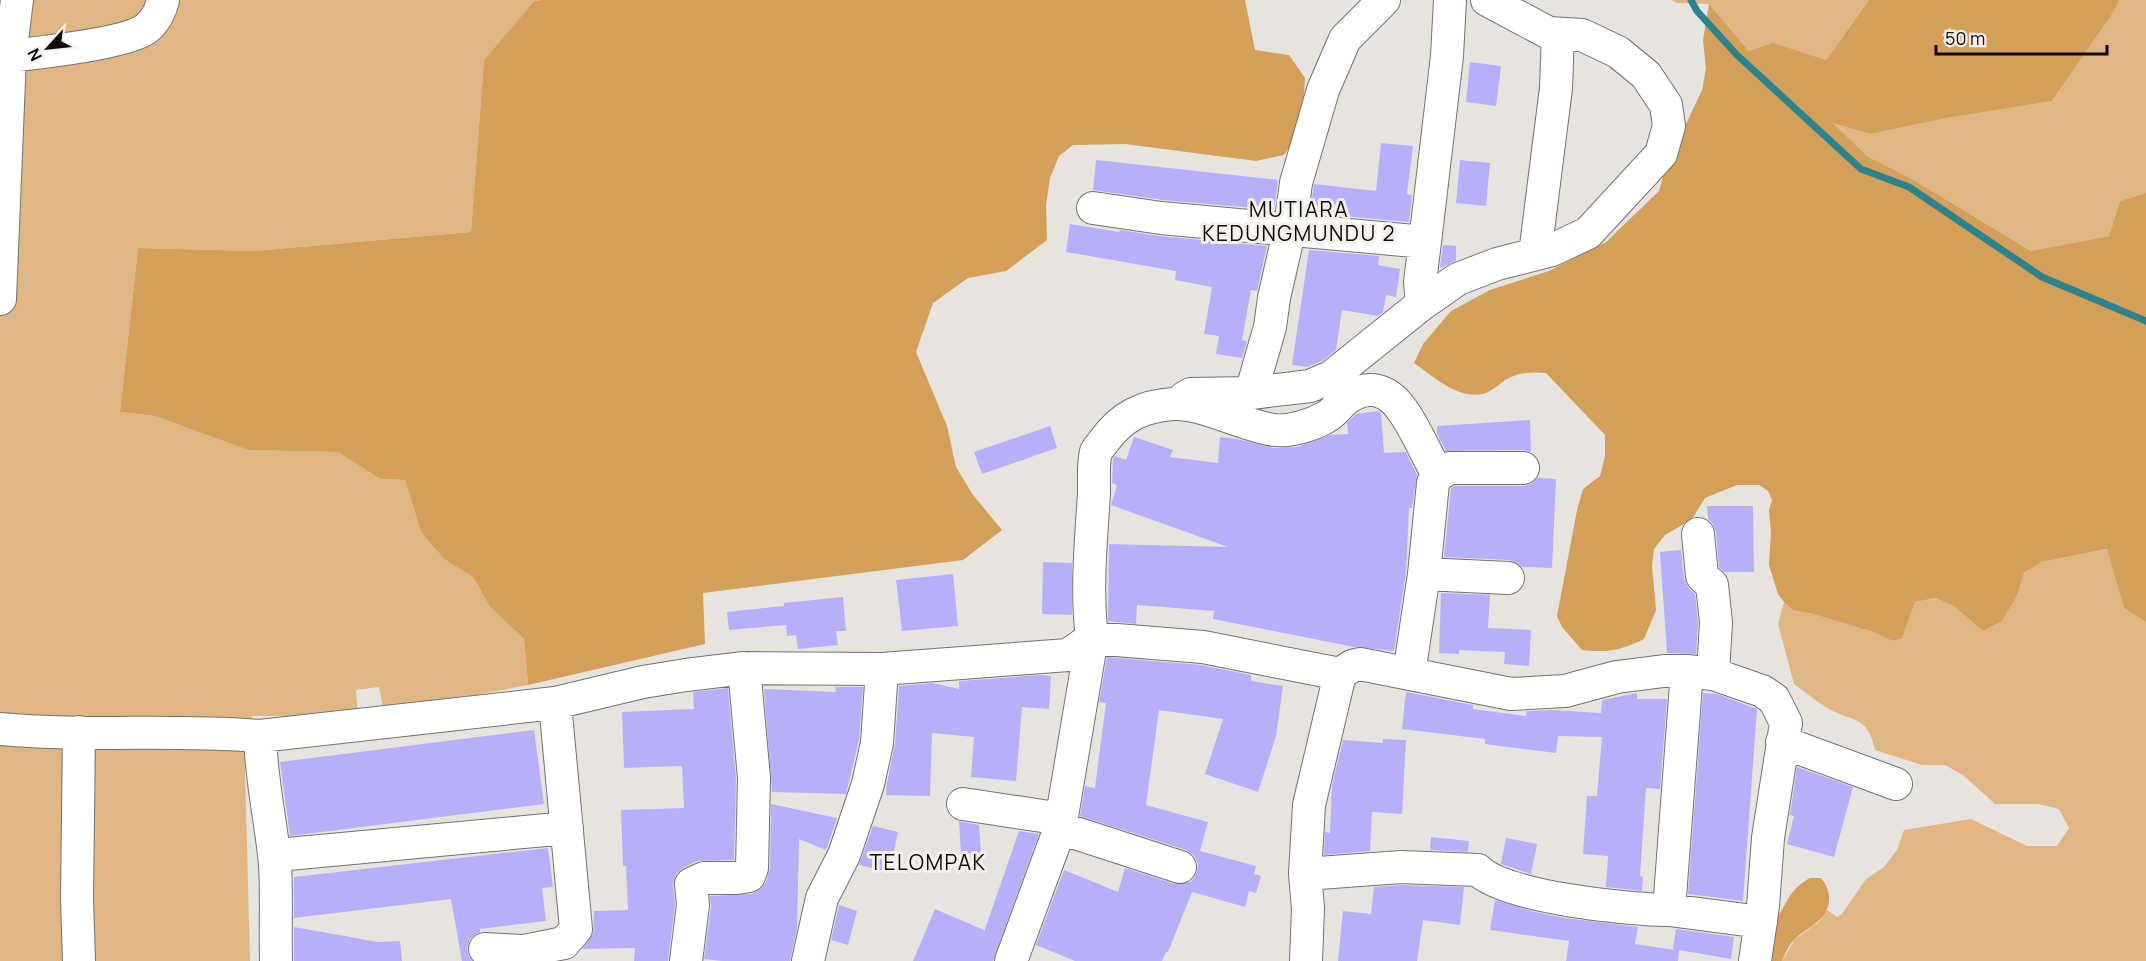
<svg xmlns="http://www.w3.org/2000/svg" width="2146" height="961" viewBox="0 0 2146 961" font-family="Manrope,sans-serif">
  <rect width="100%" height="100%" fill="#e7e4e0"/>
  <path fill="#e0b784" d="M 0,0 L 541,0 L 534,1 L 484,60 L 471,232 L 254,251 L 138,248 L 120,412 L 155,416 L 248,450 L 338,452 L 380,479 L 405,480 L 421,532 L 444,559 L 474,578 L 490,607 L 524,639 L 528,685 L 384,712 L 379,687 L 356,690 L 358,716 L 252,716 L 245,770 L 250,961 L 0,961 Z
    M 1671,0 L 1869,0 L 1826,60 L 1773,44 L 1749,51 L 1709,4 L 1677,3 Z
    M 2119,0 L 2146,0 L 2146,193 L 2120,201 L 2109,236 L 2031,251 L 1912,179 L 1867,156 L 1832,122 L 1870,134 L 1947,118 L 2052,101 L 2115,10 Z
    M 2108,549 L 2124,608 L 2146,622 L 2146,961 L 1782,961 L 1795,939 L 1819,922 L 1827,910 L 1837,917 L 1842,914 L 1866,879 L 1884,867 L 1897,850 L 1904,830 L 1971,819 L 2027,846 L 2057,846 L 2069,828 L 2059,809 L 2038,804 L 1995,804 L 1963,775 L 1945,765 L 1922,765 L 1875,750 C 1867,714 1854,723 1829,709 C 1817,702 1805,692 1794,684 L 1778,624 L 1784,602 L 1792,610 L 1813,614 L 1873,632 L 1892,641 L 1902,639 L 1915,602 L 1936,598 L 1955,607 L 1983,631 L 2018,593 L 2023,572 L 2042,562 Z"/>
  <path fill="#d49f59" d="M 541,0 L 1245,0 L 1255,50 L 1289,55 L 1305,78 L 1302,128 L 1284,155 L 1256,161 L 1125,144 L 1073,145 L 1059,156 L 1050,178 L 1046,205 L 1047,240 L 1006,271 L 968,278 L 933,303 L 916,352 L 947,426 L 956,467 L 973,495 L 1002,530 L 963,560 L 703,593 L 705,644 L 528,685 L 524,639 L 490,607 L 474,578 L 444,559 L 421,532 L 405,480 L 380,479 L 338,452 L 248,450 L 155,416 L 120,412 L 138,248 L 254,251 L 471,232 L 484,60 L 534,1 Z
    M 1869,0 L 2119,0 L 2115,10 L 2052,101 L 1947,118 L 1870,134 L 1833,123 L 1867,156 L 1912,179 L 2031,251 L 2109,236 L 2120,201 L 2146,193 L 2146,622 L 2124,608 L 2107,549 L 2042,562 L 2024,572 L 2018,593 L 2002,621 L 1983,631 L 1955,607 L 1936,598 L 1915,602 L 1902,639 L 1892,641 L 1873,632 L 1813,614 L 1792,610 L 1784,602 L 1778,594 L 1769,565 L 1771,533 L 1769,510 L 1772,500 L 1768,491 L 1759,485 L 1737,485 L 1705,498 L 1692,519 L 1665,535 L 1654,549 L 1652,566 L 1656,610 L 1644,639 C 1621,650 1608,653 1582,650 L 1562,627 L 1557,616 L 1577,510 L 1583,489 L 1600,476 L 1605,456 L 1605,435 L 1546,373 C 1530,372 1519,372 1505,380 C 1500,384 1495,388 1490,391 C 1464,405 1434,377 1414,363 L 1423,344 L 1451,311 L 1490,290 L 1549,271 L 1606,242 L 1659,191 L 1665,169 L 1702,90 L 1706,69 L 1703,40 L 1709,4 L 1749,51 L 1773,43 L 1826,60 Z
    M 1810,878 L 1821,878 C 1833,892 1832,911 1816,923 C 1809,929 1800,933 1794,940 C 1788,946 1785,954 1782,961 L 1743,961 C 1753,948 1765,935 1775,921 C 1788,903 1788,890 1810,878 Z"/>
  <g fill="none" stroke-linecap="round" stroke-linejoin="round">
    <path stroke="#2b838c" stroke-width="7" d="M 1691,0 L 1697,11 L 1737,55 L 1861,169 L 1909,187 L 2042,277 L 2146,321"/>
  </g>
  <path fill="#b8affc" d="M 1470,62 L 1501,66 L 1496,106 L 1466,102 Z
    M 1381,143 L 1413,146 L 1407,194 L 1412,195 L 1409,222 L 1310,213 L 1314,184 L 1376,191 Z
    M 1096,160 L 1278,180 L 1274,210 L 1163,200 L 1093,190 Z
    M 1460,160 L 1490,163 L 1486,206 L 1456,203 Z
    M 1070,224 L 1119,232 L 1120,230 L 1159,236 L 1267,246 L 1257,291 L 1251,290 L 1242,340 L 1247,341 L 1242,358 L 1216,354 L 1219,336 L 1204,334 L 1212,287 L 1175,280 L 1176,271 L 1066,252 Z
    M 1443,245 L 1456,246 L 1456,261 L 1440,268 Z
    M 1309,250 L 1379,256 L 1378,265 L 1400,269 L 1396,297 L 1386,295 L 1383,312 L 1378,316 L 1342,310 L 1336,350 L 1322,361 L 1308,367 L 1292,365 Z
    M 1378,411 L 1381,413 L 1384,453 L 1406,452 L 1417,475 L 1412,508 L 1409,508 L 1406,572 L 1394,651 L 1354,647 L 1213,619 L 1214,611 L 1137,605 L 1136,624 L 1108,621 L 1109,544 L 1228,547 L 1111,505 L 1117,485 L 1112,483 L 1113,459 L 1115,456 L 1126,460 L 1134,437 L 1173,450 L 1170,457 L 1218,463 L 1220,437 L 1237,439 L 1273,448 L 1297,447 L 1330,435 L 1348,434 L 1347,423 L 1356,414 Z
    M 1530,420 L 1531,452 L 1523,450 L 1446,451 L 1437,434 L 1437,426 Z
    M 1050,426 L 1057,448 L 982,474 L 974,452 Z
    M 1537,478 L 1556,479 L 1552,568 L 1522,567 L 1517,563 L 1509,560 L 1444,557 L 1451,488 L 1455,486 L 1523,486 L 1531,484 Z
    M 1707,506 L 1753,506 L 1754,572 L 1724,572 L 1719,567 L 1716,532 L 1713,524 L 1708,519 Z
    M 1681,550 L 1684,579 L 1689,589 L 1695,594 L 1698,622 L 1696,654 L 1667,653 L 1660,552 Z
    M 1043,562 L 1072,563 L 1072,615 L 1042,614 Z
    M 953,574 L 958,626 L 902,631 L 896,580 Z
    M 1441,593 L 1490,595 L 1488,628 L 1531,630 L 1529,666 L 1504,664 L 1505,652 L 1459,650 L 1459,654 L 1439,653 Z
    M 843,597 L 846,631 L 836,631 L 838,645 L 798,649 L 796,635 L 787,636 L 786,625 L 729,630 L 727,612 L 784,606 L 784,603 Z
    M 1107,657 L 1201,665 L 1251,675 L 1251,681 L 1283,686 L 1276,736 L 1258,792 L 1205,774 L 1223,719 L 1159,710 L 1146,805 L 1208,822 L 1200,851 L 1256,866 L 1254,874 L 1261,876 L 1256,893 L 1249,891 L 1245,907 L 1192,892 L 1168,952 L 1166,952 L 1162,961 L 1075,961 L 1036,945 L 1064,870 L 1118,892 L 1125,868 L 1175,884 L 1184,884 L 1192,881 L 1197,872 L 1198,864 L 1194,855 L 1186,850 L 1080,816 L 1085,786 L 1095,788 L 1106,703 L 1099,702 Z
    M 1040,675 L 1051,676 L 1049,709 L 1022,707 L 1016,781 L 971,777 L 974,737 L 932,733 L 930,796 L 886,795 L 887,783 L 895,744 L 899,686 L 932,683 L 959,689 L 959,681 Z
    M 835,687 L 863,687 L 859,740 L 846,794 L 772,792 L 764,689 L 836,692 Z
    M 728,688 L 736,779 L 734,860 L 697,861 L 683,868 L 676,874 L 673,885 L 675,905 L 668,961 L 634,961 L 635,948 L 582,949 L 593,934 L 594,911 L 628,910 L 626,866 L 623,866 L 621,810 L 684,808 L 682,766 L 624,768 L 622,712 L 694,709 L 693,692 Z
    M 1406,692 L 1473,705 L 1473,709 L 1526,716 L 1527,711 L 1551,710 L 1601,713 L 1602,700 L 1637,693 L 1637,699 L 1667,699 L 1660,789 L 1646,788 L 1640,876 L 1643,877 L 1642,891 L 1606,887 L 1608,856 L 1583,854 L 1587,796 L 1597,796 L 1602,737 L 1558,736 L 1556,753 L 1485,744 L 1485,739 L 1402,729 Z
    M 1703,693 L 1717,694 L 1757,709 L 1743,901 L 1688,894 Z
    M 534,730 L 544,804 L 290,836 L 280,762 Z
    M 1383,739 L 1406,740 L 1402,814 L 1372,812 L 1370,851 L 1324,855 L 1325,832 L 1330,833 L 1332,785 L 1343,740 L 1383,743 Z
    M 1797,767 L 1853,787 L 1834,857 L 1787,844 L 1794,816 L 1790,815 Z
    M 771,804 L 837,818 L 826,850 L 799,839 L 797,929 L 790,961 L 722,961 L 704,959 L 711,907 L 710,896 L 752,894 L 761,889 L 766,882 L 770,868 Z
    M 959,821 L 979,825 L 981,853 L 961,854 Z
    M 873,826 L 898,832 L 889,872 L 859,865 Z
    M 1019,831 L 1039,834 L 993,961 L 913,961 L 935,909 L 984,930 L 984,932 Z
    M 1431,837 L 1469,841 L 1468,852 L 1430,850 Z
    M 1506,838 L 1537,844 L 1531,874 L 1501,864 Z
    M 548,848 L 553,887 L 542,888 L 546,921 L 480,929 L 480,932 L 470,939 L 467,948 L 469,957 L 472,961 L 462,961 L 451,899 L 294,918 L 294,877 Z
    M 1401,885 L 1464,887 L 1460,925 L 1423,920 L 1417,961 L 1338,961 L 1343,911 L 1371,914 L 1374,887 Z
    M 1495,900 L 1535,912 L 1565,918 L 1638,927 L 1635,944 L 1675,950 L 1673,949 L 1676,929 L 1734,937 L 1731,959 L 1679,950 L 1678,961 L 1566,961 L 1569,941 L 1490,930 Z
    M 839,905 L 857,911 L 848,945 L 831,940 Z
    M 294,927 L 378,942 L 400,941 L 402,961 L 294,961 Z"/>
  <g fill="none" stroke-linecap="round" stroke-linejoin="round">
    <g stroke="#74726f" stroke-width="34">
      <path id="minor" d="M 10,56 C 37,53 129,43 147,28 C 155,21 161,10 163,0
        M 1093,208 L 1161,218 L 1425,242 L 1420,282 L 1422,304
        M 1425,242 L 1447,56 L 1450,0
        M 1535,254 L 1556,88 L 1558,34
        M 0,299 L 10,56 L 17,0
        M 1251,393 L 1270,327 L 1274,298 L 1290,228 L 1296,183 L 1323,90 L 1345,39 L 1384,0
        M 1184,398 L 1191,394 L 1251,393 L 1310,386 L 1331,377 L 1422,304 L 1458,279 L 1497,264 L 1552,250 L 1588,233 L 1661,154 L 1669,126 L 1666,105 L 1646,75 L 1618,52 L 1582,35 L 1549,33 L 1487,0
        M 1698,534 L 1702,576 L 1712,585 L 1716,622 L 1713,674
        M 1424,574 L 1508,578
        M 1409,674 L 1424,574 L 1433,483 L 1438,475 L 1450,468 L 1523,468
        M 0,729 C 87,737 174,729 260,736 C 261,779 271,821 275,864 C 277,897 275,929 276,961
        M 79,732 L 77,899 L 79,961
        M 260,736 L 555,703 L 643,682 L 686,675 L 744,668 L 882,669 L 1068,655 L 1092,638 L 1203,647 L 1340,674 L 1352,666 L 1360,664 L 1511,694 L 1565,691 L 1617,677 L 1664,671 L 1687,671 L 1713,674 L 1762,691 L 1774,699 L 1786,723 L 1768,838 L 1763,906 L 1755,961
        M 1782,742 L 1896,784
        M 963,804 L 1062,819
        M 1060,828 L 1180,867
        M 288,854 L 567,828
        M 1305,874 L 1401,867 L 1478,870 C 1504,897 1629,910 1669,910 L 1687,671
        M 1669,910 L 1761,922
        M 485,949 L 524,951 L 564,943 L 576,929 L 555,703
        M 686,961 L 693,905 L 691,884 L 704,878 L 737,878 L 749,876 L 752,868 L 754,778 L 744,668
        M 808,961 L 822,898 L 844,855 L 868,784 L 877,743 L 882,669
        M 1011,961 L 1060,828 L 1092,638 C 1086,590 1091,541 1094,493 C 1094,482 1093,461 1096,452 C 1098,448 1102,444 1104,441 C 1122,416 1143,406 1173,404 C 1201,402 1244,426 1274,430 C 1290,432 1312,425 1326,417 C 1334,413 1339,404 1346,399 C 1368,383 1388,389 1403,411 C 1417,431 1426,454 1438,475
        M 1306,961 L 1308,908 L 1305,874 L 1309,805 L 1340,674"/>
    </g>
    <use href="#minor" stroke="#fff" stroke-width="32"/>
  </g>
  <g text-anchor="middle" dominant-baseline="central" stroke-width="6" stroke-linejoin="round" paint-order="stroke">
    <g font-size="21" letter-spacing="1.5" fill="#0d0c0b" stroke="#f4f1ed">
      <text x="1299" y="209">MUTIARA<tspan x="1299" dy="24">KEDUNGMUNDU 2</tspan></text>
      <text x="928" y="862">TELOMPAK</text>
    </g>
  </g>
  <g transform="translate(48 48) rotate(243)" stroke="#f4f1ed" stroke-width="4.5" paint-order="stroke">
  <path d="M0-4.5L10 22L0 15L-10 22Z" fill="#0d0c0b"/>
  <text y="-9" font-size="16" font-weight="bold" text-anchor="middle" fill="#0d0c0b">N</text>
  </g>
  <path d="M1936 45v9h171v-9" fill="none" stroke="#0d0c0b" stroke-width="3"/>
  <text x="1945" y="45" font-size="18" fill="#0d0c0b" stroke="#f4f1ed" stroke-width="4.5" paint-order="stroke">50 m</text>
</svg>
